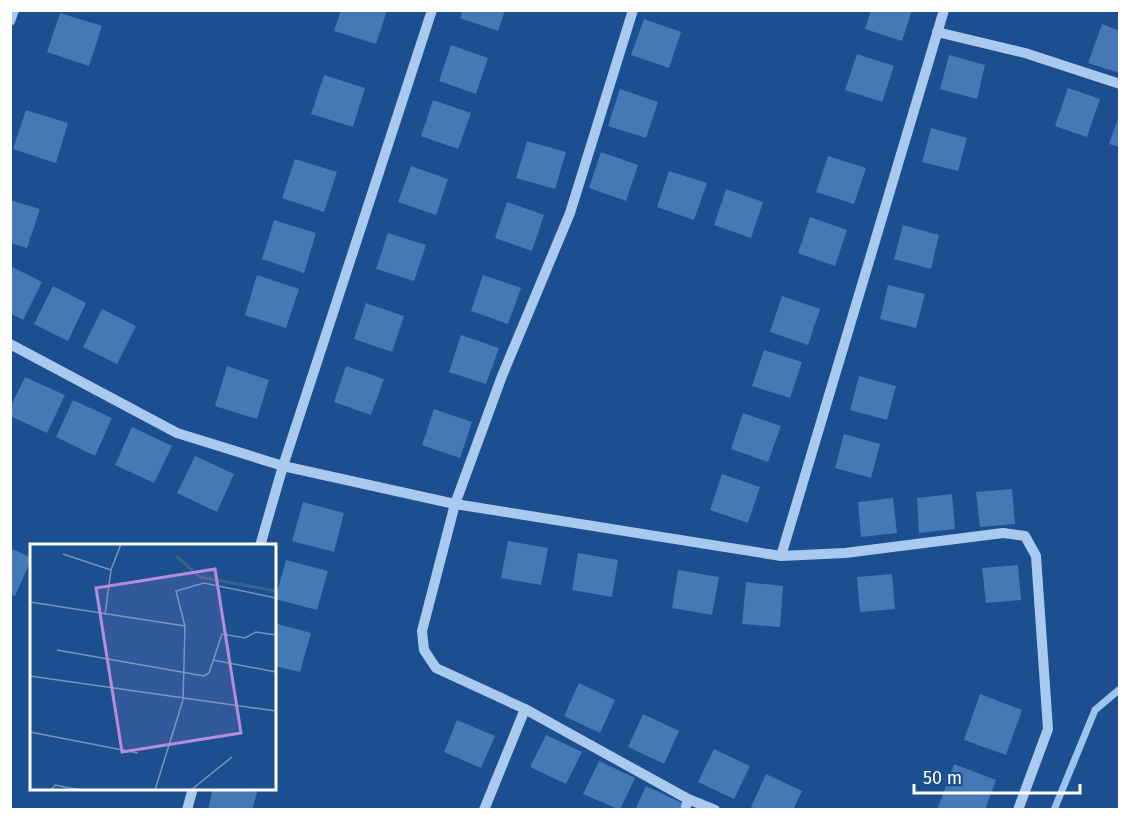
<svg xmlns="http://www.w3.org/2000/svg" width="1130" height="820" viewBox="0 0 1130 820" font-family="'Fira Sans',sans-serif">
  <rect width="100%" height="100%" fill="#1b4f8f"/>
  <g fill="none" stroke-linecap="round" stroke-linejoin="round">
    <path stroke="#9cc4f0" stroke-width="7" d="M 1054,810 L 1095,710 L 1120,689"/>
  </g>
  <path fill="#4478b7" d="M 341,10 L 387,10 L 376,44 L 334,31 Z
    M 463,10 L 505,10 L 498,31 L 460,18 Z
    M 871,10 L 912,10 L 902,41 L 865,29 Z
    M 60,13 L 102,26 L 89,66 L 47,52 Z
    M 644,19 L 681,32 L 669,68 L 631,55 Z
    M 1102,24 L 1120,31 L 1120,73 L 1088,63 Z
    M 451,45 L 488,58 L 476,94 L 439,81 Z
    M 857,54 L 894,66 L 882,102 L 845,90 Z
    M 949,55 L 985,65 L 977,99 L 940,89 Z
    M 324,75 L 365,88 L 353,127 L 311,114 Z
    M 1068,88 L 1100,99 L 1087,137 L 1055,126 Z
    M 620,89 L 658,102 L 646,138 L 608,126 Z
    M 433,100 L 471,113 L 458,149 L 421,136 Z
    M 26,110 L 68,123 L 56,163 L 13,149 Z
    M 1120,113 L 1120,147 L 1109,144 Z
    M 931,128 L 967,138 L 958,171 L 922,162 Z
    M 527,141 L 566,152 L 555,189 L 516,178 Z
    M 601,152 L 638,165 L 626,201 L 589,188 Z
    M 828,156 L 866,168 L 854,204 L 816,192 Z
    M 295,159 L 337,172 L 324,212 L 282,198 Z
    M 411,166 L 448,179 L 436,215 L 398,202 Z
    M 669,171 L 707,183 L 694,220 L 657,207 Z
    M 726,189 L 763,202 L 751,238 L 714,225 Z
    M 10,200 L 40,209 L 27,248 L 10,243 Z
    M 507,202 L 544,215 L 532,251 L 495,238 Z
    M 810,217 L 847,230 L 835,266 L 798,253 Z
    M 274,220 L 316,233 L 304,273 L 262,259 Z
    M 903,225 L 939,235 L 931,269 L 894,259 Z
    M 388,233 L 426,245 L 414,281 L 376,269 Z
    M 10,266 L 42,282 L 23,320 L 10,313 Z
    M 257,275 L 299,289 L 286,328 L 245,315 Z
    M 483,275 L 521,288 L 508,324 L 471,311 Z
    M 888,285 L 925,294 L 916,328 L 880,319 Z
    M 53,286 L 86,303 L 68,341 L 34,324 Z
    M 782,296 L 820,309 L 808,345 L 770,332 Z
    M 366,303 L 404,316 L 392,352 L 354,339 Z
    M 102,309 L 136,326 L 117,364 L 83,347 Z
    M 461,335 L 499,348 L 486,384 L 449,372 Z
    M 764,350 L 802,362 L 790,398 L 752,386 Z
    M 227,366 L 269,380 L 257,419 L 215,406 Z
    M 346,366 L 384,379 L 371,415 L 334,402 Z
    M 859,376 L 896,386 L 887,420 L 850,410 Z
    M 25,377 L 65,395 L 47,433 L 10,416 L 10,408 Z
    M 73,400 L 112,418 L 95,456 L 56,437 Z
    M 434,409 L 472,422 L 460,458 L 422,445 Z
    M 743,413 L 781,426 L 768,462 L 731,449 Z
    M 132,427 L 172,446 L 154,483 L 115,465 Z
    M 844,434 L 880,444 L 871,478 L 835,468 Z
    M 195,456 L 234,474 L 217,512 L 177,493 Z
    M 722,474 L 760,487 L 748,523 L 710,510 Z
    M 1012,489 L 1015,524 L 980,527 L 976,492 Z
    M 952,494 L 955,529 L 919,533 L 917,498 Z
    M 893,498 L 897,533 L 861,537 L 858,502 Z
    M 303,502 L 344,513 L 334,552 L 292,541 Z
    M 508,541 L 548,548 L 541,585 L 501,578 Z
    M 10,548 L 32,558 L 15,596 L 10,594 Z
    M 578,553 L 618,560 L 612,597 L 572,590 Z
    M 286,560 L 328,571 L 317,610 L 275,599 Z
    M 1018,565 L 1021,600 L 986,603 L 982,568 Z
    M 678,570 L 719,577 L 712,615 L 672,608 Z
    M 892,574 L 895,609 L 860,612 L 857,577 Z
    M 746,582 L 783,586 L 780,627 L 742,624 Z
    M 274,623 L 311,633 L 300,672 L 274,666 Z
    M 579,683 L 615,700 L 600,733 L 564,716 Z
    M 980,694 L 1022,710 L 1006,755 L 964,740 Z
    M 643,714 L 679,731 L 664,764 L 628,747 Z
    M 457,720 L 495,736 L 481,768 L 444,752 Z
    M 546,735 L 582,752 L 566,784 L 530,767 Z
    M 714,749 L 750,766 L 734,799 L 698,782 Z
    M 599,761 L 635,778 L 620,810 L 583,794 Z
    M 954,764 L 996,780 L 985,810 L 937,810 Z
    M 766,774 L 802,791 L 793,810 L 757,810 L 751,807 Z
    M 646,786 L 682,803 L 679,810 L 635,810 Z
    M 213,788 L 244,788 L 257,792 L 252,810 L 208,810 Z"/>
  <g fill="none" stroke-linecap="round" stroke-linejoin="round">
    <path stroke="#a9c9ee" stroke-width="10" d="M 633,10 L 570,213 L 502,376 L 455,504 L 422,631 L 424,650 L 436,668 L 525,709 L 688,799 L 685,810
      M 10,21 L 14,10
      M 937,32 L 1025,53 L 1120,84
      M 10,344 L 177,433 L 283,466 L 455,504 L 781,556 L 845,553 L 1003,533 L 1025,536 L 1036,556 L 1048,729 L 1018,810
      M 260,546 L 283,466 L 432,10
      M 781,556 L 944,10
      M 688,799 L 715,810
      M 187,810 L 193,788
      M 484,810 L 525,709"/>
  </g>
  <g transform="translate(30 544)">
    <rect width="246" height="246" fill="#1b4f8f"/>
    <path fill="none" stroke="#3c6290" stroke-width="3" d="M 146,12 L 170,33 L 246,47"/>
    <path fill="none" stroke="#7695bc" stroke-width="1.5" d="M 33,10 L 81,26M 0,58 L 155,82M 75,71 L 81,26 L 91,0M 27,106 L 174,132 L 179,129 L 192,90 L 215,94 L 226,88 L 246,91M 183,116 L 246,128M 0,132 L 246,167M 0,188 L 108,209M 21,246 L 25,241 L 50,246M 125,246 L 153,156 L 155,82 L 146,47 L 174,39 L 246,54M 161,246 L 202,213"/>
    <path fill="#b68bdc" fill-opacity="0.15" stroke="#b68bdc" stroke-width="3" d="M 185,25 L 211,189 L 92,208 L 66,44 Z"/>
    <rect width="246" height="246" fill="none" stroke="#fff" stroke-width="3"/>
  </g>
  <rect width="1130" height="820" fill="none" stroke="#ffffff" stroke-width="24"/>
  <path d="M914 784v9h166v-9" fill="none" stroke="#ffffff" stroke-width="3"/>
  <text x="923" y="784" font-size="18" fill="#ffffff" stroke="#1b4f8f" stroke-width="4.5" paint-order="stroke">50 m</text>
</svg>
